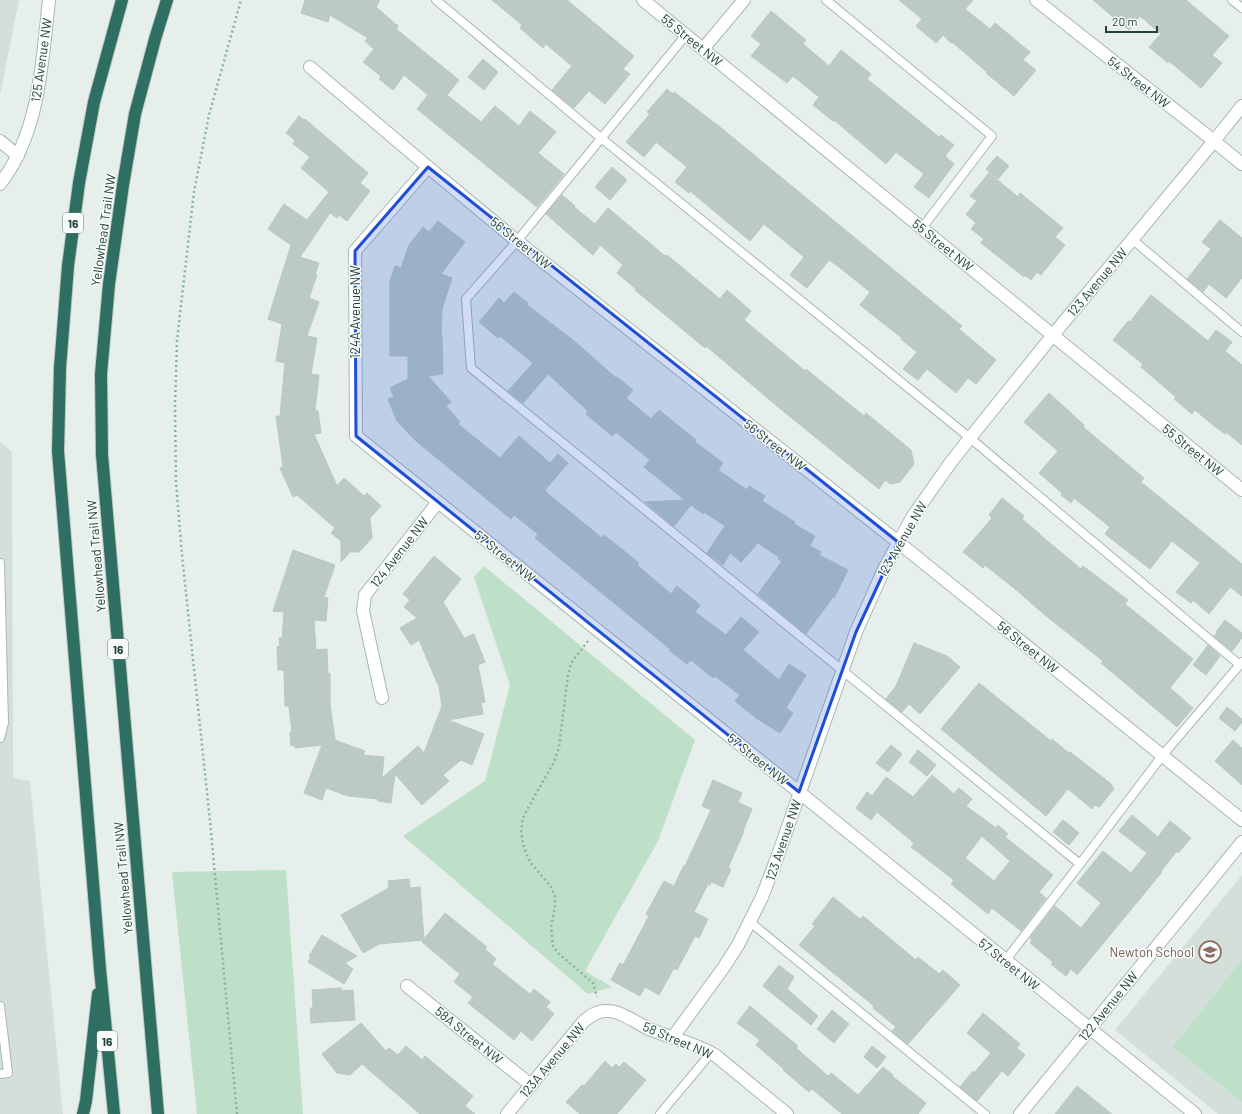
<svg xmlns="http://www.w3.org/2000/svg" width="1242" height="1114" viewBox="0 0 1242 1114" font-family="Barlow,sans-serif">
  <rect width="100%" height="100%" fill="#e6efeb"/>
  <path fill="#d4dfda" d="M 0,0 L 19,0 L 0,95 Z
    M 0,442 L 12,452 L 13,778 L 30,781 L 63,1114 L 0,1114 Z
    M 1242,875 L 1242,1114 L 1218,1114 L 1115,1030 Z"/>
  <path fill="#bfe0c8" d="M 484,566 L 695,740 L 658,841 L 585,971 L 612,987 L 588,994 L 403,836 L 485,781 L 510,685 L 474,577 Z
    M 286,870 L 303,1114 L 197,1114 L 172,872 Z
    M 1242,960 L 1242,1102 L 1173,1047 Z"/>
  <path fill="#bbcac4" stroke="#b8c9c2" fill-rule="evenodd" d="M 305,0 L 380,0 L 376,7 L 398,26 L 396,29 L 459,80 L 447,95 L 481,122 L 495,106 L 519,126 L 530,111 L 556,132 L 538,153 L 564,174 L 560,179 L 537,207 L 417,109 L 428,95 L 404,75 L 393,90 L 379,79 L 381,76 L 363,62 L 374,49 L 365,41 L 368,38 L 330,15 L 328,22 L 301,13 Z
    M 492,0 L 567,0 L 634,56 L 623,69 L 630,74 L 605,104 L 589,91 L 574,108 L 552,90 L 572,66 L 546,44 L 543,48 L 520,28 L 522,25 Z
    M 899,0 L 973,0 L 965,9 L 990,29 L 995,23 L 1030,52 L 1023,60 L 1036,70 L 1014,96 L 986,73 L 987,72 L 952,42 L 951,43 L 943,35 L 936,43 L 916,26 L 922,19 Z
    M 1093,0 L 1186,0 L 1229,36 L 1212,55 L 1222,63 L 1201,88 L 1169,61 L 1168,63 L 1149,47 L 1161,34 L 1140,16 L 1129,30 Z
    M 771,11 L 806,40 L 803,44 L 829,66 L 841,50 L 871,74 L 867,79 L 939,137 L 941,135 L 954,145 L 945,156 L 954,164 L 929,198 L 914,187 L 924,174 L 896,152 L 886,164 L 834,120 L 833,121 L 813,105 L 819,97 L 793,76 L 787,83 L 751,56 L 761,44 L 751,36 Z
    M 483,59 L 498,72 L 484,90 L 468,77 Z
    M 667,89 L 673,94 L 674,92 L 720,127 L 962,326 L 959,329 L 996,360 L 976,384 L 968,378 L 956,393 L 927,369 L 918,380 L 903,369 L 917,352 L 901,339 L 902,338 L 860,305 L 870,292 L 839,267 L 829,260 L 807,288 L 790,275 L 804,257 L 764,224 L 750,241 L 690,191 L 689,193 L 675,182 L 687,167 L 656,142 L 644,157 L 626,142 L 650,114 L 647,112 Z
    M 299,116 L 304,120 L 305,119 L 368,173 L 360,183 L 370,191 L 347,221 L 339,215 L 337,218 L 330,213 L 300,257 L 319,263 L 315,274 L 317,275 L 309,298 L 319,302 L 307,336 L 317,338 L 311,374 L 319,375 L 315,411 L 318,411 L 321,433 L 314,434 L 337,486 L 344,478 L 364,496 L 367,493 L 381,506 L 370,518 L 372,538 L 359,552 L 350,552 L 341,562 L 341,541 L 331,533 L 335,528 L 297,495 L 293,497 L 280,468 L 283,467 L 276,416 L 280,416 L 285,363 L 276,361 L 282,324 L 268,319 L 291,245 L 268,229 L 284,204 L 307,220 L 329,192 L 301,168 L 310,157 L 293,144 L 295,140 L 286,133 Z
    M 997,156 L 1009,166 L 998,179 L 986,169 Z
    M 612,167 L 627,180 L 610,200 L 595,187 Z
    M 989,173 L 1018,197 L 1020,193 L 1063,228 L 1055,237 L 1065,245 L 1041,275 L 1037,272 L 1031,280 L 1025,275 L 1024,277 L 981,243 L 984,239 L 971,229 L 976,223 L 966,214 L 977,201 L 970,196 Z
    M 562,195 L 575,206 L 574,207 L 595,224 L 608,208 L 665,256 L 667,255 L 720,299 L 727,290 L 751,311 L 744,320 L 805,371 L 806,369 L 864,416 L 866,413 L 911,450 L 914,464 L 900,482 L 891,484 L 885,480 L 879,489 L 777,406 L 706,346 L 705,348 L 635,290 L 636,289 L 617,273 L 623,265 L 600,245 L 593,255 L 579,243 L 546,214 Z
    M 1220,220 L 1242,238 L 1242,278 L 1226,298 L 1209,284 L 1203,292 L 1187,279 L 1211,249 L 1202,242 Z
    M 438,221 L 465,242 L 441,274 L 452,278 L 442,309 L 441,337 L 442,337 L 443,374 L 428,376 L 451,402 L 446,406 L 460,422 L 458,424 L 500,458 L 519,436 L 550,463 L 558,454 L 568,463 L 545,490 L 547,493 L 602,538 L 604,535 L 639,563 L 637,565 L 671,594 L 677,586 L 700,605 L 695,612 L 726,635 L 741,617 L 759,632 L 743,650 L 779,680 L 789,664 L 806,675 L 786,708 L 793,713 L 780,733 L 756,718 L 735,701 L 740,695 L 715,676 L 713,678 L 691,660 L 687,664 L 669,650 L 670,649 L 535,538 L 538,534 L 514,515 L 511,519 L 416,441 L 397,421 L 388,399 L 394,397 L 390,388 L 408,379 L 408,356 L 390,356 L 390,281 L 395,266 L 401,268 L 409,245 L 423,227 L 429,232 Z
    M 514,292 L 528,303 L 527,305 L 573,340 L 616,378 L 617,377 L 633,390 L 626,398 L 651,419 L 659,410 L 696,440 L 695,442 L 723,463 L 718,470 L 747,490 L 749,486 L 765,496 L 762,501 L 795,522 L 794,524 L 815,536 L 810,546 L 821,552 L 819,555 L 848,570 L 834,598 L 833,597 L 806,634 L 758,594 L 782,561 L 778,559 L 779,557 L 758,543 L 741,562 L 730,553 L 723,565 L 707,553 L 725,526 L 704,512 L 703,514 L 691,505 L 674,526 L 645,502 L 685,500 L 644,467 L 650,460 L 616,432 L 612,436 L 586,414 L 588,411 L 548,374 L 523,403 L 508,391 L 533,363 L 500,336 L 498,338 L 479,322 L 499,298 L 504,303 Z
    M 1151,295 L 1208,341 L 1216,330 L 1232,342 L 1225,351 L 1242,365 L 1242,445 L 1226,432 L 1225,434 L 1213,425 L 1195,410 L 1192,414 L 1174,399 L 1176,397 L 1141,367 L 1143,364 L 1113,340 L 1128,321 L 1130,322 Z
    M 1049,393 L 1084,425 L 1083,427 L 1144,478 L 1141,482 L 1242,564 L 1242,596 L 1230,587 L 1209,614 L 1193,600 L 1191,603 L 1176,592 L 1200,563 L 1172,541 L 1150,569 L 1105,534 L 1110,527 L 1074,498 L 1071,503 L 1061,495 L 1062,493 L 1039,473 L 1058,451 L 1024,422 Z
    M 1002,498 L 1024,516 L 1022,519 L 1040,534 L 1039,534 L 1081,569 L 1083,566 L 1128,600 L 1125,604 L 1193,659 L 1170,688 L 1193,708 L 1177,727 L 1101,663 L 1103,661 L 1045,615 L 1014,588 L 985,565 L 983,568 L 963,552 L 992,518 L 989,515 Z
    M 293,550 L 335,565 L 324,597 L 328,598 L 326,621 L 314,620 L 316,650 L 327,649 L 328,674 L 330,673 L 330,704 L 335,740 L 365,751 L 363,755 L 384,757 L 382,778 L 418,746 L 424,753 L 442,706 L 439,687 L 419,640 L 411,645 L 400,628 L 417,618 L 404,607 L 410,600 L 403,594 L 434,556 L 461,579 L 443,602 L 464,638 L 474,634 L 485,662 L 478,665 L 485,702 L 481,703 L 483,714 L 448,720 L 484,734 L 472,765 L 461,760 L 443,775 L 449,781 L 422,805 L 395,774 L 391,803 L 378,801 L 378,799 L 348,796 L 326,788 L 322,800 L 304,793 L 322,745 L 295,748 L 295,745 L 291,746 L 290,732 L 292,732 L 289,706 L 285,706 L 284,671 L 283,670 L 278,670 L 277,647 L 280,646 L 279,638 L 282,638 L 284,612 L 273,611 Z
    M 1225,620 L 1242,633 L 1242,638 L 1232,651 L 1214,636 L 1217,633 L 1216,632 Z
    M 914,643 L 947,656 L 960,667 L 920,714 L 909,704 L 902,712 L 886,699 L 896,686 Z
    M 1208,645 L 1220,656 L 1206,675 L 1193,665 Z
    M 979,683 L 1051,741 L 1052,739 L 1069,753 L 1070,752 L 1110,783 L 1114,789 L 1099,807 L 1095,805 L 1092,809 L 1068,789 L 1046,816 L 941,729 Z
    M 1227,707 L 1242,719 L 1242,722 L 1235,731 L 1219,718 Z
    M 1233,740 L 1242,748 L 1242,785 L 1215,761 Z
    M 891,745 L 902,754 L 888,772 L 876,763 Z
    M 918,750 L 936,765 L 927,776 L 909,762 Z
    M 932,775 L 954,794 L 959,788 L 972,799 L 966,806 L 996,828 L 998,825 L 1008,834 L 1005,837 L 1053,875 L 1039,892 L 1046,898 L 1021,931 L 992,908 L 988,914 L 951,884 L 954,880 L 911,847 L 914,843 L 877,812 L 871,820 L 856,808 L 867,792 L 872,796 L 886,777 L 913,797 ZM 982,836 L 1010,861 L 994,881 L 965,858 Z
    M 713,780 L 742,793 L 738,802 L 752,809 L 743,831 L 744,831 L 728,868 L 731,869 L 723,887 L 711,882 L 710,885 L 708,884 L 694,912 L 708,919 L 699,938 L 695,936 L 677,970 L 674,968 L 659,995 L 645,987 L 640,996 L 611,980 L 620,963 L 623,965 L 649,916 L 646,914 L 664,881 L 674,886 L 684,865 L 685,866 L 711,810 L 702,806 Z
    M 1132,815 L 1158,837 L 1170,821 L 1191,838 L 1178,853 L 1177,851 L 1161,871 L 1162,872 L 1077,975 L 1071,969 L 1066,976 L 1051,964 L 1053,962 L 1030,943 L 1032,940 L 1030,938 L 1055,906 L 1081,928 L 1101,903 L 1077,883 L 1103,851 L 1131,873 L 1147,853 L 1119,831 Z
    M 1063,820 L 1079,833 L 1069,845 L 1053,832 Z
    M 409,879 L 410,888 L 420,887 L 424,939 L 445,913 L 487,947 L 485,949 L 496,959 L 492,964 L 530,994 L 534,989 L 550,1002 L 546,1007 L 554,1014 L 532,1041 L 521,1031 L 514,1040 L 468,1003 L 473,997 L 454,982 L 460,974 L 422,942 L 423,940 L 379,944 L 363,953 L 341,915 L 389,888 L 388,881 Z
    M 833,897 L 860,919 L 863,916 L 916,960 L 918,957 L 939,974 L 943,970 L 960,985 L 908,1044 L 892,1031 L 896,1027 L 873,1008 L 874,1006 L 799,945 L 815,926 L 812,924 Z
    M 322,935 L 357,956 L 345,963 L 353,969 L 344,984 L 308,962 L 311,957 L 309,956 Z
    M 779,965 L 794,977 L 787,989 L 818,1016 L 811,1025 L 763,986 Z
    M 342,988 L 340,991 L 353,990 L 355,1020 L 311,1023 L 310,1008 L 313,1008 L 312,990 Z
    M 750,1006 L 798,1046 L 796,1048 L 828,1076 L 831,1073 L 858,1095 L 883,1067 L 893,1075 L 892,1076 L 926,1103 L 918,1114 L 842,1114 L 812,1089 L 809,1092 L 783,1070 L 784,1069 L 756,1045 L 760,1040 L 737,1023 Z
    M 832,1010 L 849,1024 L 834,1043 L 817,1029 Z
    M 983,1013 L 1020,1044 L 1017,1048 L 1025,1055 L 1008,1076 L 1002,1071 L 977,1101 L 960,1087 L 973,1071 L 974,1073 L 991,1053 L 967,1033 Z
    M 361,1023 L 386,1051 L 389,1048 L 398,1055 L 406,1046 L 422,1060 L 425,1056 L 473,1096 L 465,1106 L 475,1114 L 420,1114 L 362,1064 L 350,1075 L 337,1073 L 322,1054 Z
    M 872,1046 L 886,1057 L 877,1068 L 864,1057 Z
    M 605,1061 L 612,1068 L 616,1064 L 619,1067 L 624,1062 L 646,1080 L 617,1114 L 580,1114 L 566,1102 L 582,1085 L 584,1086 Z
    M 1077,1086 L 1112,1114 L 1055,1114 Z"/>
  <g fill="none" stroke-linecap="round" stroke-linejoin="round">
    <g stroke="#a8b8b2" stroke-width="10">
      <path id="service" d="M 436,0 L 601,138 L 970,438 L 1240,665
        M 826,0 L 992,136 L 922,228
        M 1232,0 L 1242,8
        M 686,35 L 517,241 L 466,299 L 471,368 L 1080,864
        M 1133,240 L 1242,332
        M 0,563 L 4,723 L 0,738
        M 750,922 L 985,1114
        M 1005,961 L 1080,864 L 1162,756 L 1242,662
        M 0,1006 L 8,1073 L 0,1074
        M 660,1114 L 711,1053"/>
    </g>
    <g stroke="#a8b8b2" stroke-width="14">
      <path id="minor" d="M 643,0 L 1242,490
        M 703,49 L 744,0
        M 310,67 L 428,167 L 517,241 L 898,542 L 1242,820
        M 0,141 L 18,156
        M 428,167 L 355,251 L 356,436 L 799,792 L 1195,1114
        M 0,184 C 40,132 42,62 49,0
        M 382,698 L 363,611 L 365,595 L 438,502
        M 407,986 L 531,1085
        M 673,1037 L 724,967 L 738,945 L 762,897 L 778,855 L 856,632 L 885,567 L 913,516 L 951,462 L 970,438 L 1053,335 L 1214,141 L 1036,0
        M 507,1114 L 583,1022 C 590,1016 598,1010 607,1011 C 622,1011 636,1023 649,1029 C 671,1038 694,1043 715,1055 L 787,1114
        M 1020,1114 L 1242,842"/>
    </g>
    <g stroke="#a8b8b2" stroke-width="14">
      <path id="tertiary" d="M 1242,106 L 1214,141 L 1242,164"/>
    </g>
    <g stroke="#c2cac8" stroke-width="14">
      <path id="motorway" d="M 83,1114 L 86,1101 L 98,994
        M 114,1114 L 100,969 L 58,451 L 60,368 L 68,266 L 79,183 L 94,102 L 122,0
        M 158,1114 L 102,455 L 101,374 L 109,284 L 123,185 L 135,114 L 155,39 L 167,0"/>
    </g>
    <path stroke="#86b3a5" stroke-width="2.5" stroke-dasharray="2 3" stroke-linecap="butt" d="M 588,641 L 571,663 L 568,675 L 559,747 L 554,762 L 528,808 L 523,818 L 521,832 L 524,848 L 530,862 L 552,888 L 555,897 L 555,907 L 551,927 L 553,946 L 558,953 L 593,983 L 597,997
      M 237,1114 L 210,821 L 182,555 L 176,483 L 175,406 L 177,340 L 194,192 L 209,115 L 241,0"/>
    <use href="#service" stroke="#fff" stroke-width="8"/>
    <use href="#minor" stroke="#fff" stroke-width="12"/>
    <use href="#tertiary" stroke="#fff" stroke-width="12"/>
    <use href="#motorway" stroke="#2f6f62" stroke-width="12"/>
  </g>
  <path fill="#1d4ed8" fill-opacity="0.2" stroke="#1d4ed8" stroke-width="3" stroke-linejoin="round" d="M 428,167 L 898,542 L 856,632 L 799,792 L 356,436 L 355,251 Z"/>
  <defs>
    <g id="school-ring" transform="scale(1.15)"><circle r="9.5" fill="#f7fbf9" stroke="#8d6e63" stroke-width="1.5"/><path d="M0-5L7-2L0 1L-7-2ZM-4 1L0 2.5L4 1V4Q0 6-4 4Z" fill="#8d6e63"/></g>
  </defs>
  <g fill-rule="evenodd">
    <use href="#school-ring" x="1210" y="952"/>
  </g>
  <g text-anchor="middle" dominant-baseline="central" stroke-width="3" stroke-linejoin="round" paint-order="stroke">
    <g fill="#f7fbf9" stroke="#637a73" stroke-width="1">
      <rect x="63" y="213" width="20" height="20" rx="3"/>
      <rect x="108" y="639" width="20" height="20" rx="3"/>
      <rect x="97" y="1031" width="20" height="20" rx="3"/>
    </g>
    <g font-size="12" font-weight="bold" fill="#24423a">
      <text x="73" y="223">16</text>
      <text x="118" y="649">16</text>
      <text x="107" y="1041">16</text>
    </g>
    <g font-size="13" fill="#24423a" stroke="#f7fbf9">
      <text transform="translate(692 40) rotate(39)">55 Street NW</text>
      <text transform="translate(41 60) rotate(-82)">125 Avenue NW</text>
      <text transform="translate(1139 82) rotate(38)">54 Street NW</text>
      <text transform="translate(103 230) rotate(-82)">Yellowhead Trail NW</text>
      <text transform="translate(521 243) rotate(39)">56 Street NW</text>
      <text transform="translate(943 245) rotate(39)">55 Street NW</text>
      <text transform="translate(1097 282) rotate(-50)">123 Avenue NW</text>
      <text transform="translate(355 312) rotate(-90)">124A Avenue NW</text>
      <text transform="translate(775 445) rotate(38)">56 Street NW</text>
      <text transform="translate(1193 450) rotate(39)">55 Street NW</text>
      <text transform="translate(902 539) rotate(-60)">123 Avenue NW</text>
      <text transform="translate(399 552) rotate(-52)">124 Avenue NW</text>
      <text transform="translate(96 556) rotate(-95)">Yellowhead Trail NW</text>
      <text transform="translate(505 556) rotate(39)">57 Street NW</text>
      <text transform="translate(1028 647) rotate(39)">56 Street NW</text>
      <text transform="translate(758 759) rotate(39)">57 Street NW</text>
      <text transform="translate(783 840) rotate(-71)">123 Avenue NW</text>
      <text transform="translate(123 878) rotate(-95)">Yellowhead Trail NW</text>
      <text transform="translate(1009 964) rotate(39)">57 Street NW</text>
      <text transform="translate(1108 1006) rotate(-51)">122 Avenue NW</text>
      <text transform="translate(469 1035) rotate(39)">58A Street NW</text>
      <text transform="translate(678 1040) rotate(23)">58 Street NW</text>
      <text transform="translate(552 1060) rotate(-50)">123A Avenue NW</text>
    </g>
    <g font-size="13" fill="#785e54" stroke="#f7fbf9" text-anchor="end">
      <text x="1194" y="952">Newton School</text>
    </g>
  </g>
  <path d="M1106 26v6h51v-6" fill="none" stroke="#24423a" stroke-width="2"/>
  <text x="1112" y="26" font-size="12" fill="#24423a" stroke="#f7fbf9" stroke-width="3" paint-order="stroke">20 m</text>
</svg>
